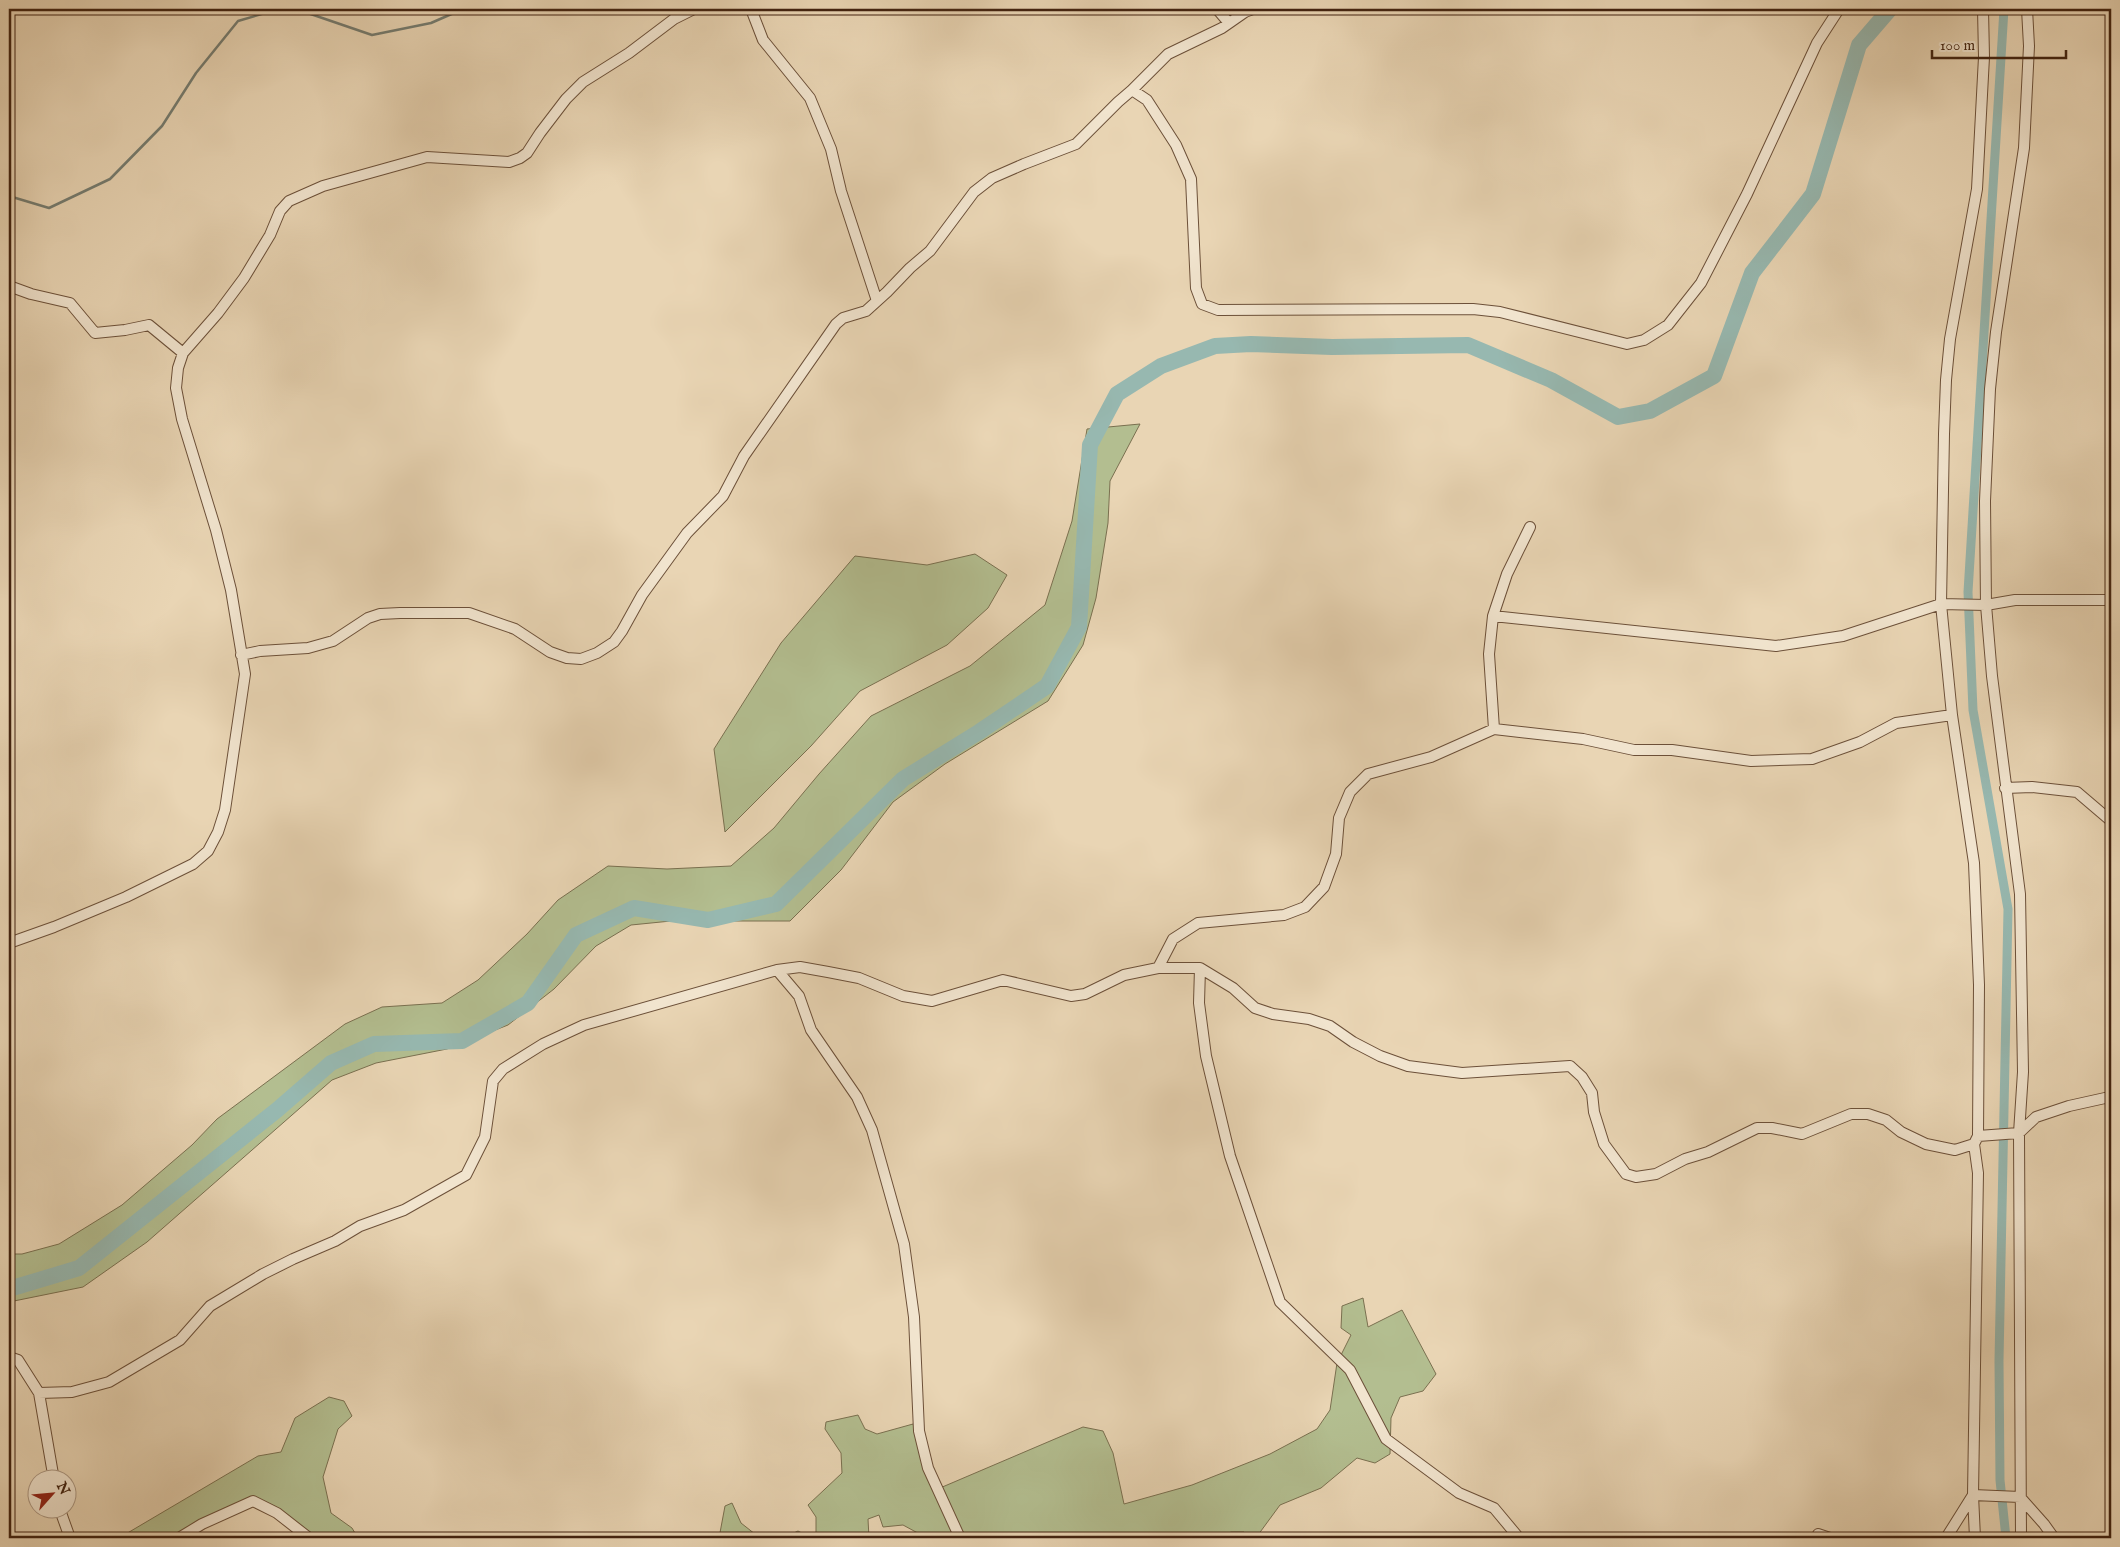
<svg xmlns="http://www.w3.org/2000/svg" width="2120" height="1547" viewBox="0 0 2120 1547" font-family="'IM FELL English',serif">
  <rect width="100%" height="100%" fill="#e9d5b4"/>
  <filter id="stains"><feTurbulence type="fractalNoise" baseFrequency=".004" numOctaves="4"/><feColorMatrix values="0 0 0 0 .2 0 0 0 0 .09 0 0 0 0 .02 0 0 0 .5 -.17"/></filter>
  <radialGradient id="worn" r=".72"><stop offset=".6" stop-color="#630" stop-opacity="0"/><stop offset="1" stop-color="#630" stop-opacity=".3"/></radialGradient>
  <path fill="#b3be90" stroke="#7a7050" d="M 1140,424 L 1110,481 L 1108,523 L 1096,598 L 1083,645 L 1048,701 L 945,764 L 893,802 L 841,870 L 790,921 L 671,921 L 631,925 L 596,946 L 554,989 L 508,1025 L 447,1049 L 376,1063 L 332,1080 L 147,1242 L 83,1287 L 9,1302 L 9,1254 L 22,1254 L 59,1244 L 122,1205 L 192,1145 L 217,1119 L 345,1024 L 382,1007 L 442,1003 L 478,980 L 527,934 L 558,900 L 608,866 L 667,869 L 731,866 L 774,828 L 819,774 L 871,716 L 970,666 L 1045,605 L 1072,521 L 1087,429 Z
    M 975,554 L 1007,575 L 988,608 L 947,645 L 860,691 L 811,746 L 725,832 L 714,749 L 781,643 L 855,556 L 927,565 Z
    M 1363,1298 L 1368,1327 L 1402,1310 L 1436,1374 L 1423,1391 L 1400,1397 L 1391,1418 L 1390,1454 L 1375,1463 L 1357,1458 L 1321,1488 L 1280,1505 L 1258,1535 L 1245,1538 L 1244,1532 L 1231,1532 L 1216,1538 L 927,1538 L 903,1525 L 883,1527 L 879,1515 L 868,1519 L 869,1538 L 816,1538 L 816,1517 L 808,1505 L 842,1473 L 841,1453 L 825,1429 L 826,1422 L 858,1415 L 865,1429 L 877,1434 L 913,1424 L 933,1491 L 1083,1427 L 1103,1431 L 1113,1453 L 1124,1504 L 1192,1485 L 1270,1454 L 1317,1429 L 1330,1410 L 1337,1363 L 1351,1335 L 1341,1328 L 1342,1306 Z
    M 329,1397 L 344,1401 L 352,1416 L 338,1429 L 323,1477 L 331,1513 L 352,1528 L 358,1538 L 312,1538 L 252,1497 L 171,1538 L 119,1538 L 258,1456 L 281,1452 L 295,1418 Z
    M 732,1503 L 741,1523 L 760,1538 L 719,1538 L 725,1506 Z
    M 798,1531 L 811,1538 L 783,1538 Z"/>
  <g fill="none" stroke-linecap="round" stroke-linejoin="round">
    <path stroke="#757c70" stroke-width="2.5" d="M 296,9 L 372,35 L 431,23 L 463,9
      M 9,196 L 49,208 L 110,179 L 162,126 L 196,73 L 238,21 L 279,9"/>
    <path stroke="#97b8b0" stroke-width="9" d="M 2004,9 L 1968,592 L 1973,710 L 2008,909 L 1999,1361 L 2000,1480 L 2006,1538"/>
    <path stroke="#97b8b0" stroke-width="16" d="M 9,1289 L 79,1268 L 277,1110 L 331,1063 L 374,1044 L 462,1041 L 528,1003 L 576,935 L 634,908 L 708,920 L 776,904 L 903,779 L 979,732 L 1047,686 L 1079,627 L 1090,445 L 1117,394 L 1161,366 L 1215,346 L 1251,344 L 1332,347 L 1468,345 L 1551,380 L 1618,417 L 1650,411 L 1714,376 L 1752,273 L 1813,194 L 1859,45 L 1890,9"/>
    <g stroke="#6c5039" stroke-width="12">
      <path id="minor" d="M 751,9 L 763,40 L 810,98 L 831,149 L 841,191 L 877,301
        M 1217,9 L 1229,23
        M 1983,9 L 1984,57 L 1977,189 L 1950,339 L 1946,380 L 1944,434 L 1941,604 L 1952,715 L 1974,863 L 1979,985 L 1978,1136 L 1974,1144 L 1978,1173 L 1973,1495 L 2020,1497 L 2044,1524 L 2054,1538
        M 1132,90 L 1168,54 L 1222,28 L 1245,12 L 1253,9
        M 9,286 L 31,294 L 70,303 L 95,333 L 125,330 L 149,325 L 183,353
        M 1493,616 L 1507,574 L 1530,527
        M 241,655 L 260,651 L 308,648 L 333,641 L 368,618 L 380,614 L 400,613 L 469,613 L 515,629 L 550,652 L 567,658 L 581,659 L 597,653 L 614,642 L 622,631 L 642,595 L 687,533 L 723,496 L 744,456 L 836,324 L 843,318 L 866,311 L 887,292 L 910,268 L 930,251 L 974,192 L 992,178 L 1024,164 L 1076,144 L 1118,102 L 1132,90 L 1147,100 L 1176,145 L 1191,179 L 1196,288 L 1202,304 L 1218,310 L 1473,309 L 1500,312 L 1627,344 L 1644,340 L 1668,325 L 1701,283 L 1747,194 L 1817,43 L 1839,9
        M 1494,729 L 1583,739 L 1634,750 L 1672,750 L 1751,761 L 1812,759 L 1860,742 L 1896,723 L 1952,715
        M 2005,788 L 2032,787 L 2077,792 L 2111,821
        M 9,943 L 54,927 L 126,897 L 193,864 L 208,851 L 218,832 L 225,810 L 245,674 L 231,590 L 216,530 L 182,419 L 176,388 L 178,368 L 183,353 L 218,313 L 244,278 L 270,235 L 280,211 L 289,201 L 323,186 L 427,157 L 509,162 L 520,158 L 527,153 L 540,133 L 566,99 L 583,82 L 629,53 L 674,19 L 694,9
        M 1158,968 L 1173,939 L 1198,923 L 1284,915 L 1305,907 L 1324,887 L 1336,854 L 1339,818 L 1350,792 L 1368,774 L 1431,757 L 1494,729 L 1489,654 L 1493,616 L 1776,646 L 1843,636 L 1941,604 L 1986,605 L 2015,600 L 2111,600
        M 1200,968 L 1199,1003 L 1206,1056 L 1230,1156 L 1280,1302 L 1350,1370 L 1386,1439 L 1459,1493 L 1494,1508 L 1519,1538
        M 777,970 L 799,996 L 811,1030 L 857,1097 L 872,1130 L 904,1244 L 914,1317 L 919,1431 L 928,1468 L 960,1538
        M 1978,1136 L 2019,1133 L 2036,1117 L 2069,1106 L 2105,1098 L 2111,1099
        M 9,1357 L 18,1360 L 39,1393 L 72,1392 L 109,1382 L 180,1340 L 210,1306 L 263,1274 L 293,1259 L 335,1241 L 360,1226 L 404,1210 L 466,1175 L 485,1137 L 493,1081 L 503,1069 L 543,1044 L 584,1025 L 777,970 L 800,967 L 828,972 L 859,978 L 903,996 L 932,1001 L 1003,980 L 1071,996 L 1085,994 L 1124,975 L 1158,968 L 1200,968 L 1233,988 L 1255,1008 L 1273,1014 L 1309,1019 L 1330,1026 L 1353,1042 L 1380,1056 L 1408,1066 L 1462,1073 L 1570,1066 L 1582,1077 L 1592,1093 L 1594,1112 L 1604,1144 L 1626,1174 L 1636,1177 L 1656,1174 L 1685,1159 L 1708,1152 L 1757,1128 L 1772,1128 L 1802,1134 L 1851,1114 L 1868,1114 L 1886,1120 L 1901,1132 L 1926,1144 L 1955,1150 L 1974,1144
        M 39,1393 L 54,1480
        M 1973,1495 L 1975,1538
        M 60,1510 L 70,1538
        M 1818,1534 L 1830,1538
        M 179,1538 L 202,1524 L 253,1501 L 277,1513 L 309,1538
        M 1946,1538 L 1973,1495
        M 2021,1538 L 2019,1133 L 2023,1072 L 2020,894 L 1992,676 L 1986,605 L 1985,501 L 1990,389 L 1996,332 L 2024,148 L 2029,46 L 2027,9"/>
    </g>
    <use href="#minor" stroke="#f1e4ce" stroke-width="10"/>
  </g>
  <rect width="2120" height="1547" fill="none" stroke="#e9d5b4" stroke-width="30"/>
  <rect x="10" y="10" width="2100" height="1527" fill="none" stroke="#422310" stroke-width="2.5"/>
  <rect x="15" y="15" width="2090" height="1517" fill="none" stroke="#422310"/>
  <g transform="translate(52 1494) rotate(63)"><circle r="24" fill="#f1e4ce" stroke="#ab9782"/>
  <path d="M0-4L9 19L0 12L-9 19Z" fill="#8f2418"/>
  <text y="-8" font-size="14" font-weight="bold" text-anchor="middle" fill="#422310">N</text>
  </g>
  <path d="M1932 50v8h134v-8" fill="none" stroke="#422310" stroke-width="2.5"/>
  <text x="1940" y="50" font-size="15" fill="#422310" stroke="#f1e4ce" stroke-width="4" paint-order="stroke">100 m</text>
  <rect width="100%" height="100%" filter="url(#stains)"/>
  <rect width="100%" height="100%" fill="url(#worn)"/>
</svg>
